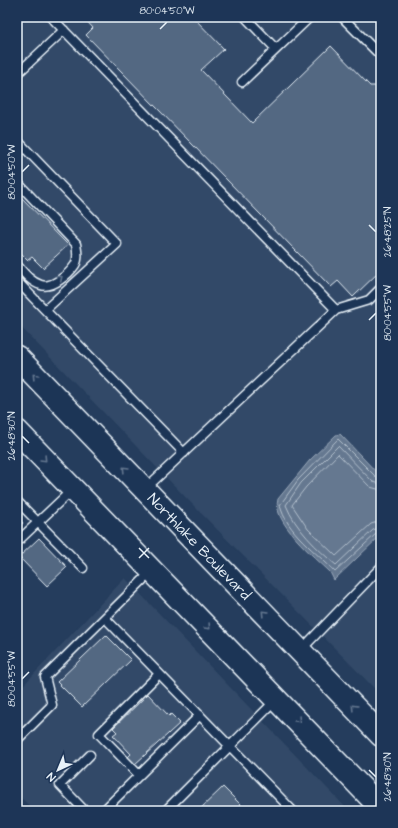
<svg xmlns="http://www.w3.org/2000/svg" width="398" height="828" viewBox="0 0 398 828" font-family="'Architects Daughter',sans-serif">
  <rect width="100%" height="100%" fill="#253d5d"/>
  <filter id="ink" filterUnits="userSpaceOnUse"><feTurbulence type="fractalNoise" baseFrequency=".025" numOctaves="2"/><feDisplacementMap in="SourceGraphic" scale="8" xChannelSelector="R" yChannelSelector="G"/><feConvolveMatrix kernelMatrix="1 2 1 2 8 2 1 2 1" color-interpolation-filters="sRGB"/></filter>
  <g filter="url(#ink)">
    <path fill="#334a68" d="M 17,17 L 381,17 L 381,695 L 196,508 L 17,323 Z
      M 125,578 L 349,811 L 35,811 L 17,794 L 17,692 Z"/>
    <path fill="#657890" stroke="#99a8ba" d="M 340,434 L 381,477 L 381,535 L 334,580 L 330,572 C 315,557 271,522 278,499 L 310,460 L 336,435 Z"/>
    <g fill="none" stroke-linecap="round" stroke-linejoin="round">
      <path stroke="#b4c1ce" stroke-width="1" d="M 381,479 L 377,478 L 338,439 L 298,480 L 280,505 C 286,532 317,552 335,572 L 377,533 L 381,532
        M 381,484 L 373,482 L 338,446 L 301,483 L 286,505 C 295,528 317,549 336,565 L 373,530 L 381,527
        M 381,490 L 370,487 L 338,454 L 306,487 L 292,505 L 308,529 L 336,556 L 371,524 L 381,521"/>
    </g>
    <path fill="#536782" stroke="#e8f1f8" d="M 83,17 L 193,17 L 224,49 L 201,70 L 252,123 L 331,46 L 370,86 L 375,86 L 381,93 L 381,270 L 353,297 L 338,281 L 331,287 L 86,35 L 93,28 Z
      M 17,193 L 68,245 L 43,268 L 32,257 L 28,260 L 17,249 L 19,244 L 17,242 Z
      M 17,517 L 23,523 L 17,529 Z
      M 39,538 L 67,567 L 47,586 L 19,557 Z
      M 106,635 L 131,660 L 82,707 L 57,682 Z
      M 148,694 L 169,716 L 171,714 L 180,723 L 134,765 L 127,758 L 131,754 L 113,735 L 117,732 L 113,728 Z
      M 223,787 L 247,811 L 198,811 Z"/>
    <g fill="none" stroke-linecap="round" stroke-linejoin="round">
      <g stroke="#e8f1f8" stroke-width="11">
        <path id="service" d="M 51,17 L 336,310 L 369,300 L 381,288
          M 245,17 L 276,49
          M 342,17 L 381,56
          M 17,74 L 64,30
          M 242,82 L 310,17
          M 17,140 L 117,244 L 45,310 L 17,281
          M 17,182 L 76,244 C 77,250 79,259 75,265 C 69,274 52,289 41,285 C 31,282 24,273 17,265
          M 45,310 L 184,453
          M 145,489 L 336,310
          M 17,501 L 83,568
          M 17,542 L 73,489
          M 105,618 L 293,811
          M 301,650 L 381,567
          M 17,740 L 52,705 L 45,677 L 151,572
          M 139,775 L 99,734 L 159,674
          M 85,811 L 60,785 L 90,755
          M 103,811 L 200,715
          M 165,811 L 276,700"/>
      </g>
      <g stroke="#e8f1f8" stroke-width="25">
        <g id="secondary">
          <path id="s1" d="M 17,357 L 381,735"/>
          <path d="M 17,431 L 381,808"/>
        </g>
      </g>
      <use href="#service" stroke="#1d3557" stroke-width="8"/>
      <use href="#secondary" stroke="#1d3557" stroke-width="22"/>
    </g>
    <defs><path id="oneway-chevron" d="M-2-3.5L2.5 0L-2 3.5" fill="none" stroke-width="1.6" stroke-linecap="round" stroke-linejoin="round"/></defs>
    <g stroke="#64778f">
      <use href="#oneway-chevron" transform="translate(60 278) rotate(-39)"/>
      <use href="#oneway-chevron" transform="translate(35 376) rotate(-134)"/>
      <use href="#oneway-chevron" transform="translate(44 459) rotate(46)"/>
      <use href="#oneway-chevron" transform="translate(125 469) rotate(-134)"/>
      <use href="#oneway-chevron" transform="translate(264 613) rotate(-134)"/>
      <use href="#oneway-chevron" transform="translate(208 627) rotate(46)"/>
      <use href="#oneway-chevron" transform="translate(354 707) rotate(-134)"/>
      <use href="#oneway-chevron" transform="translate(298 720) rotate(46)"/>
    </g>
  </g>
  <path fill="none" stroke="#e8f1f8" stroke-width="1.5" d="M 160,29 L 167,22M 22,172 L 29,165M 369,225 L 376,232M 369,320 L 376,313M 22,436 L 29,443M 139,548 L 149,558M 139,558 L 149,548M 22,679 L 29,672M 369,770 L 376,777"/>
  <g text-anchor="middle" dominant-baseline="central" stroke-width="3.5" stroke-linejoin="round" paint-order="stroke">
    <g font-size="15" fill="#e8f1f8" stroke="#1d3557">
      <text stroke="none"><textPath href="#s1" startOffset="263">Northlake Boulevard</textPath></text>
    </g>
  </g>
  <rect width="398" height="828" fill="none" stroke="#1d3557" stroke-width="44"/>
  <g transform="translate(58 770) rotate(224)" stroke="#1d3557" stroke-width="3" paint-order="stroke">
  <path d="M0-3L7 15L0 10L-7 15Z" fill="#e8f1f8"/>
  <text y="-6" font-size="11" font-weight="bold" text-anchor="middle" fill="#e8f1f8">N</text>
  </g>
  <rect x="22" y="22" width="354" height="784" fill="none" stroke="#e8f1f8" stroke-width="1.5"/>
  <g font-size="10" text-anchor="middle" fill="#e8f1f8">
    <text x="167" y="14">80°04'50"W</text>
    <text transform="translate(11 172) rotate(-90)" y="4">80°04'50"W</text>
    <text transform="translate(387 232) rotate(-90)" y="4">26°48'25"N</text>
    <text transform="translate(387 313) rotate(-90)" y="4">80°04'55"W</text>
    <text transform="translate(11 436) rotate(-90)" y="4">26°48'30"N</text>
    <text transform="translate(11 679) rotate(-90)" y="4">80°04'55"W</text>
    <text transform="translate(387 777) rotate(-90)" y="4">26°48'30"N</text>
  </g>
</svg>
